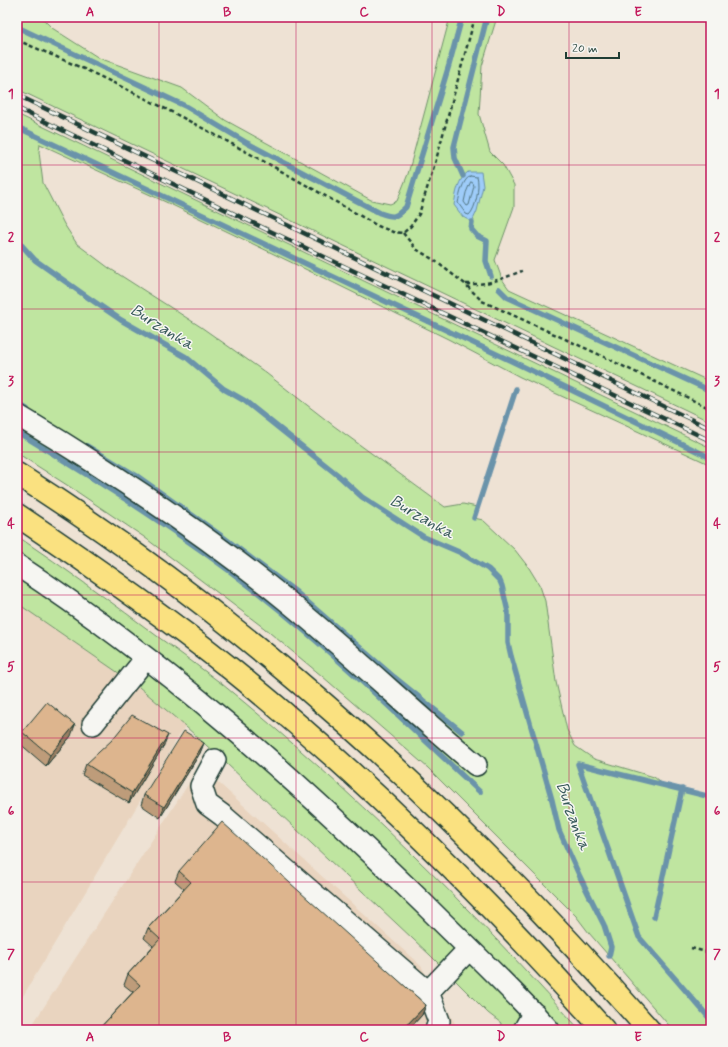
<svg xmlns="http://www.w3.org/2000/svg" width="728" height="1047" viewBox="0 0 728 1047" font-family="Mynerve,sans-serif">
  <rect width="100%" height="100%" fill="#eee2d4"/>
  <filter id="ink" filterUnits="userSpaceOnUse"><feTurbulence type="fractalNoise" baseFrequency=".025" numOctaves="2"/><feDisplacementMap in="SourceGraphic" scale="8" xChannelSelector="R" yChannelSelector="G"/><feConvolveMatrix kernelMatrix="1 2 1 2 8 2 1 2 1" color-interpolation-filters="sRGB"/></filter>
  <g filter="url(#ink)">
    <path fill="#e9d4bf" d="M 17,603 L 139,687 L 185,726 L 17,1006 Z
      M 200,766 L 421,966 L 459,1030 L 29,1030 Z"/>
    <path fill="#bfe5a0" stroke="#6f916a" d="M 17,17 L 41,17 L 52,28 L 99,58 L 182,88 L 225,120 L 371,200 L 390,204 L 397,201 L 408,174 L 450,17 L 497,17 L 482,66 L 479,114 L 490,152 L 503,165 L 514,185 L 514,207 L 495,260 L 502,279 L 509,289 L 711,382 L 711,422 L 17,89 Z
      M 17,114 L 711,448 L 711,465 L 520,377 L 448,339 L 330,281 L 170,204 L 40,144 L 39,152 L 43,183 L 64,224 L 77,244 L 109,268 L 201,327 L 262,370 L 334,426 L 445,507 L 463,504 L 477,507 L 474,518 L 483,520 L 515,550 L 529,568 L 540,586 L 545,601 L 556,682 L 567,730 L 575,746 L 594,759 L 654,777 L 664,785 L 711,797 L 711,1030 L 673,1030 L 589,933 L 576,916 L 428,768 L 322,676 L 264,628 L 144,537 L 70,487 L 17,453 Z
      M 17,536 C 66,569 114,604 161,639 C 182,654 202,669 222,684 C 351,789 469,906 580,1030 L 500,1030 L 501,1023 L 488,1013 L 430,955 L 227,764 L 185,726 L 139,687 L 17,603 Z"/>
    <path fill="#9eccf9" stroke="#6b93aa" d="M 468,172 L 481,172 L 483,186 L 477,211 L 472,222 L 463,217 L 454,205 C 456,193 458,179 468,172 Z"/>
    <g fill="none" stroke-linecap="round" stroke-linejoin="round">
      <path stroke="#527683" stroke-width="1" d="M 470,176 L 477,177 C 480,186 476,209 469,215 L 466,214 L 458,203 C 460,194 462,181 470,176 Z
        M 471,182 L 473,183 L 474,186 L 469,205 L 467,206 L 464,202 L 466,193 Z"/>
      <path stroke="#6b93aa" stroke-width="5.5" d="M 17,27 L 185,106 L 247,143 L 380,213 C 394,218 395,218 406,207 L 449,65 L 462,17
        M 17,127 L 524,367 L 711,458
        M 463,176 L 455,158 L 454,147 L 487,17
        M 472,222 L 471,229 L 477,236 L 487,241 L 486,261 L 491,276
        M 17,240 L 35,260 L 83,294 L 121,320 L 186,357 L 224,389 L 245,401 L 339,476 L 362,497 L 424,537 L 459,552 L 488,569 L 500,581 L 502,586 L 508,612 L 508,643 L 511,656 L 552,800 L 559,830 L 580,877 L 604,925 L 611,947 L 609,956
        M 499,289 L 507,297 L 711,391
        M 17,403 L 27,409
        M 17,432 C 100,482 183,534 260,594 C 337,655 408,725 480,792
        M 87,446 L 137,476 L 223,537 L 296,592 L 394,677 L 462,732
        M 474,518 L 516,389
        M 578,764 L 639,937 L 711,1020
        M 578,764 L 711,797
        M 654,917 L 682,789"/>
      <g stroke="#1f3d34" stroke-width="24">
        <path id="minor" d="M 17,415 C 111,471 201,531 286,600 C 351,653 412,711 476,765
          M 17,565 C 165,662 298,781 424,904 C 466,946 509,986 549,1030
          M 93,724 L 146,658
          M 215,760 L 201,786 L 207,804 L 222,815 L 428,992 L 439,1021 L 436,1030
          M 428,992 L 469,949
          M 524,1030 L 529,1021 L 535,1014"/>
      </g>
      <g stroke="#1f3d34" stroke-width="25">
        <path id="highway" d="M 17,474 C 256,625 463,818 649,1030
          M 17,515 C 90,564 162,614 231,669 C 365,777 489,901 604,1030"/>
      </g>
      <path stroke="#1f3d34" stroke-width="2.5" stroke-dasharray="4 3" stroke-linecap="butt" d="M 17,40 C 52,55 88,70 122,87 C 210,130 294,178 378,226 L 393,232 L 403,233 L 411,226 L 419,214 L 436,160 L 475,17
        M 403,233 L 416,249 L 434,260 L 465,284 L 482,301 L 598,354 L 711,409
        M 466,284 C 489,285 501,279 522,271
        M 691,948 L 711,953"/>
      <use href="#minor" stroke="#f6f6f2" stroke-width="21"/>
      <use href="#highway" stroke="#fae180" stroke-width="22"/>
      <g stroke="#1f3d34" stroke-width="4.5">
        <path id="rail" d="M 17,95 L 711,429
          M 17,108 L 251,222 L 711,441"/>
      </g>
      <use href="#rail" stroke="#f6f6f2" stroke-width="3" stroke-dasharray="9" stroke-linecap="butt"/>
    </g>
    <path fill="#be9c7a" stroke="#1f3d34" d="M 22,732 L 71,736 L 46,766 L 18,742 Z
      M 204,743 L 200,753 L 160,818 L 141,805 L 144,795 Z
      M 164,745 L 129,803 L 82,775 L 86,764 Z
      M 179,871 L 426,1005 L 422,1015 L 408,1030 L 98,1030 L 133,992 L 124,985 L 128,974 L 153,946 L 144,938 L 148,928 L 184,889 L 175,881 Z"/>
    <path fill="#9b7f63" stroke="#1f3d34" d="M 75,725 L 71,736 L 46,766 L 50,755 Z
      M 168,735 L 164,745 L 129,803 L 132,793 Z
      M 204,743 L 200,753 L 160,818 L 164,807 Z
      M 426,1005 L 422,1015 L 408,1030 L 402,1030 Z"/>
    <path fill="#ddb58e" stroke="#1f3d34" d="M 47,702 L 75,725 L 50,755 L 22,732 Z
      M 132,715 L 168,735 L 132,793 L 86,764 L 112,740 Z
      M 184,731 L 204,743 L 164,807 L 144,795 Z
      M 222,822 L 426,1005 L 402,1030 L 98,1030 L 140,985 L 128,974 L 160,939 L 148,928 L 191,882 L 179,871 Z"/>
  </g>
  <path fill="none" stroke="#c2185b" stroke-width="1" stroke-opacity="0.55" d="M 159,17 L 159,1030M 296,17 L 296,1030M 432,17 L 432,1030M 569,17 L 569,1030M 17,165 L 711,165M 17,309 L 711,309M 17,452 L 711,452M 17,595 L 711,595M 17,738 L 711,738M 17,882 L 711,882"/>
  <g text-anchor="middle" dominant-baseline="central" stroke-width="3" stroke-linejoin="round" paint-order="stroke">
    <g font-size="17" font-style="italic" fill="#385a5b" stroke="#f6f6f2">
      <text transform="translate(162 327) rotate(32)">Burzanka</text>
      <text transform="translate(422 517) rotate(30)">Burzanka</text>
      <text transform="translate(573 816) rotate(70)">Burzanka</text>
    </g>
  </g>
  <rect width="728" height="1047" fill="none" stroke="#f6f6f2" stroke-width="44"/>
  <path d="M566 52v6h53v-6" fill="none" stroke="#1f3d34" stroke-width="2"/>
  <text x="572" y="52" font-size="12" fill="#1f3d34" stroke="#f6f6f2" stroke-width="3" paint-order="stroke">20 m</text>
  <rect x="22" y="22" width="684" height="1003" fill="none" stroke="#c2185b" stroke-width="1.5"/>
  <g font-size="13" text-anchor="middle" font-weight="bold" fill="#c2185b">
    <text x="90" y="16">A</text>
    <text x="227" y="16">B</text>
    <text x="364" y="16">C</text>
    <text x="501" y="16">D</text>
    <text x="638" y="16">E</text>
    <text x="11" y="98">1</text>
    <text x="717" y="98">1</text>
    <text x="11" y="241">2</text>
    <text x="717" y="241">2</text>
    <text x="11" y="385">3</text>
    <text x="717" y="385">3</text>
    <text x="11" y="528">4</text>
    <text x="717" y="528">4</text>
    <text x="11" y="671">5</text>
    <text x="717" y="671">5</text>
    <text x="11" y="815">6</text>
    <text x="717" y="815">6</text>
    <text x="11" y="958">7</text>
    <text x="717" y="958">7</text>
    <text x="90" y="1041">A</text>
    <text x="227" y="1041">B</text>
    <text x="364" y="1041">C</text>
    <text x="501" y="1041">D</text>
    <text x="638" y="1041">E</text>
  </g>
</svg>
